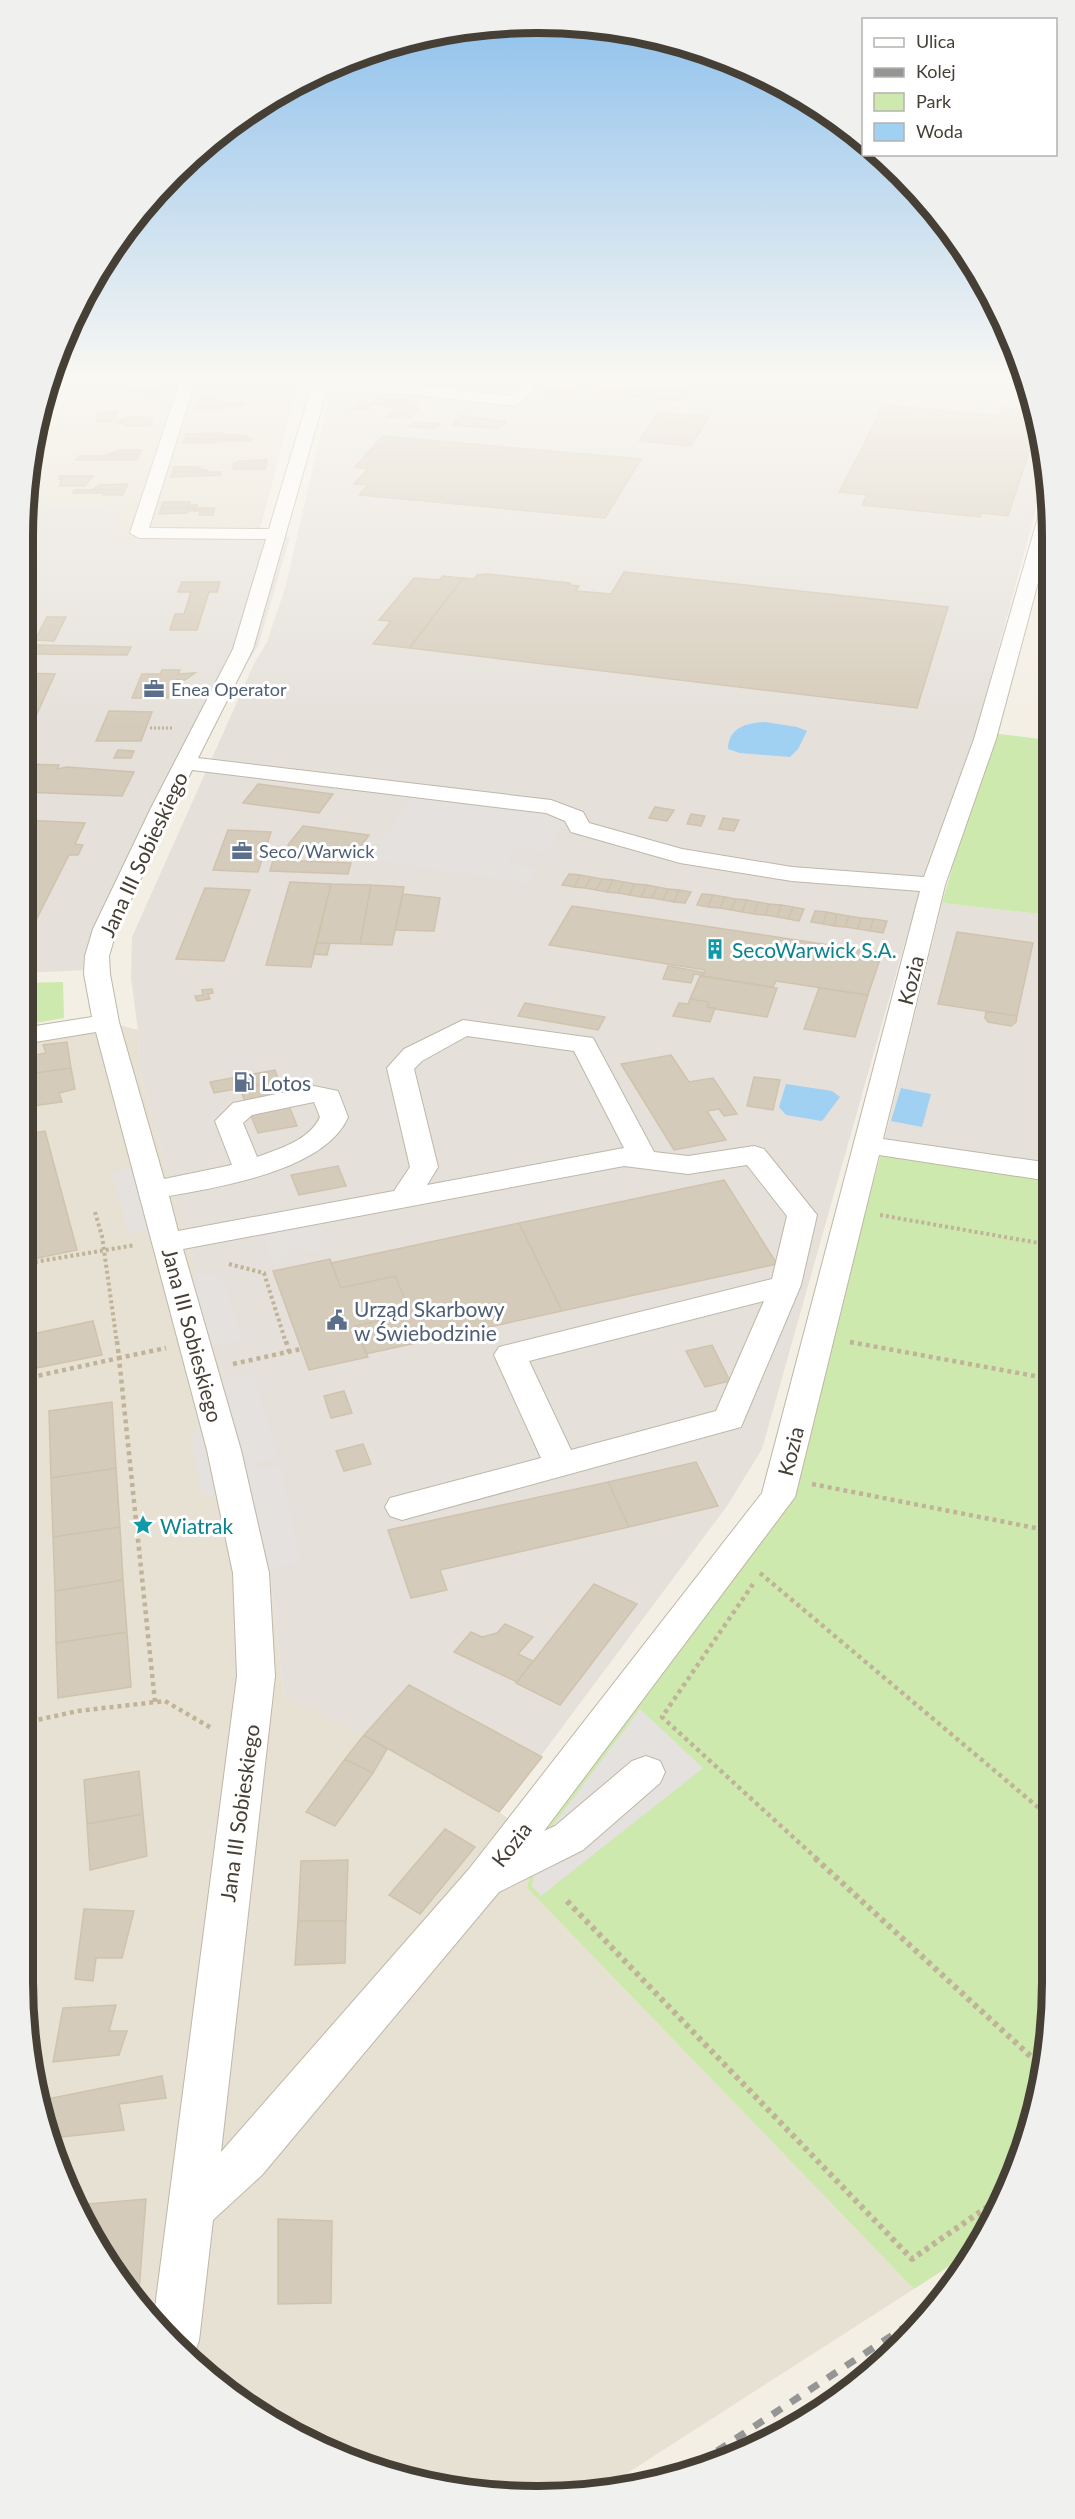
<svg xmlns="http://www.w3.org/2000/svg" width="1075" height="2519" viewBox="0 0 1075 2519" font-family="Lato,sans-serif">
  <rect width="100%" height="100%" fill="#f3efe5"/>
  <path fill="#e7e1d3" d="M 62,375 L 301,375 L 258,536 L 114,537 L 125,504 L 28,505 L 42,420 Z
    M 92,1018 L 138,1030 L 139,1070 L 227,1387 L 270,1573 L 284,1697 L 364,1735 L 499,1812 L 537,1839 L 527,1888 L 914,2289 L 601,2490 L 537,2496 L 437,2487 L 280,2427 L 150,2321 L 91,2239 L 50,2147 L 23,1981 L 23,1031 Z"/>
  <path fill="#e5e0da" d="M 334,375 L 1019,375 L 1047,468 L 976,732 L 903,949 L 762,1449 L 727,1506 L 499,1812 L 364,1735 L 284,1697 L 270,1573 L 227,1387 L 139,1070 L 138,1030 L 131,978 L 132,937 L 254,664 L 267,642 L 286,585 Z
    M 126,504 L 114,537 L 290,537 L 258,646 L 187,757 L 87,970 L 23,973 L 23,537 L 28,505 Z
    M 942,903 L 1049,915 L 1050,1180 L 881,1154 Z"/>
  <path fill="#cde9ad" d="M 999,734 L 1049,740 L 1049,915 L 942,903 L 991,735 Z
    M 63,982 L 64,1018 L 23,1025 L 23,983 Z
    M 881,1154 L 1050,1180 L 1052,1981 L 1025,2147 L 968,2254 L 914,2289 L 527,1888 L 537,1839 L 789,1494 Z"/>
  <path fill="#e4e1de" d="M 415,795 L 568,817 L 547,852 L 517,848 L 507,863 L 537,868 L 528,883 L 368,859 Z
    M 147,1165 L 163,1226 L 129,1234 L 111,1172 Z
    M 314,1224 L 325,1254 L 295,1248 L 279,1262 L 272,1264 L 264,1234 Z
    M 199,1274 L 221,1275 L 243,1341 L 198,1351 L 178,1278 Z
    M 253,1373 L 278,1458 L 257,1462 L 254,1468 L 258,1470 L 281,1465 L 300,1563 L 251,1573 L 236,1500 L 202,1495 L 190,1434 L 216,1420 L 206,1384 Z
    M 640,1709 L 703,1768 L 541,1896 L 532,1886 L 541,1841 Z"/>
  <path fill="#a0d0f2" d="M 765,722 L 797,727 L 807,731 L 798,749 L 790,757 L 740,753 L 728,749 C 729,727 747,723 765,722 Z
    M 786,1084 L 832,1091 L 840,1097 L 822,1121 L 786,1115 L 779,1107 Z
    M 901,1088 L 931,1094 L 922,1127 L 891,1121 Z"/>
  <path fill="#d5cbba" stroke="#d0c3ad" stroke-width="1.5" d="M 206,375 L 251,375 L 250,378 L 205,378 Z
    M 423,375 L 481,375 L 471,387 L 417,382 Z
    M 481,375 L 497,375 L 486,388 L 471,387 Z
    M 559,375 L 589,375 L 573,396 L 545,393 Z
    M 602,375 L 699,375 L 693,384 Z
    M 954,375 L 1019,375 L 1022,383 L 953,377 Z
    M 147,384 L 166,384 L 164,389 L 133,389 L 134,386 Z
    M 596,384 L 689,392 L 681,401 L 589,393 Z
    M 133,389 L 164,389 L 163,393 L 144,393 L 132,391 Z
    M 212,398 L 217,399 L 216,403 L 244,403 L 243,406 L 196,406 L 201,399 Z
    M 377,398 L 419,402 L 412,408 L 419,409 L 410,419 L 388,417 L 397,407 L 371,405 L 366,410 L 352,408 L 359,401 L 373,403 Z
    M 884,405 L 1033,419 L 1036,431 L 1008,516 L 981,513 L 980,517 L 862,505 L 867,495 L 839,492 Z
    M 196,406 L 226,406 L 219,410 L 194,410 Z
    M 1003,408 L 1030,410 L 1033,419 L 1000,416 Z
    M 117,411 L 113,422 L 96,422 L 98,412 Z
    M 659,412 L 709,417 L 691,446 L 639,441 Z
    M 460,416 L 506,421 L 499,429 L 453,425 Z
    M 128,417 L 153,417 L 152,421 L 116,421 Z
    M 116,421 L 152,421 L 150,426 L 125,426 L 126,424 L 116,424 Z
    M 414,422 L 440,424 L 435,429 L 409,427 Z
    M 222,433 L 221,439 L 185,439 L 186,434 Z
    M 222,435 L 247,435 L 246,438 L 221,439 Z
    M 383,436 L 641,459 L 605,518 L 359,495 L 368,485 L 354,484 L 368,469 L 355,467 Z
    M 246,438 L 251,438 L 250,441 L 223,441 L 224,439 Z
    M 185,439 L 224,439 L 223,441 L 208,443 L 183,443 Z
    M 120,450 L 141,450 L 139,455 L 106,455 Z
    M 139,455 L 137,460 L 76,460 L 79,456 Z
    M 267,460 L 265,469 L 233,469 L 234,463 L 239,463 L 239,461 Z
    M 174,467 L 200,467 L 199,469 L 207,470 L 206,472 L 173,472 Z
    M 173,472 L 221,472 L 221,475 L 171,477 Z
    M 60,476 L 93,476 L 85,486 L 59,486 L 62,479 L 59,479 Z
    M 128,484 L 125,490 L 92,490 L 99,485 Z
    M 74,490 L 105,490 L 104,493 L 73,493 Z
    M 105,490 L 125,490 L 123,495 L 103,495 Z
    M 163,502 L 190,502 L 189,505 L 197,505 L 196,508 L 161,508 Z
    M 161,508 L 196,508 L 186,513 L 159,514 Z
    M 196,508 L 215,508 L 213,515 L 199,515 L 201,511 L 194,511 Z
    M 624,572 L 948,607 L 917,708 L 409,648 L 463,578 L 474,579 L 477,575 L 487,574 L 570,583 L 568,585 L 579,586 L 576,591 L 611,594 Z
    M 443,576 L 463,578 L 410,648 L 373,644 L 391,621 L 379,620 L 414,578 L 439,580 Z
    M 182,582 L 220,582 L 217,592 L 209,592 L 197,630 L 170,630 L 175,614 L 184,614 L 191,592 L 178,592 Z
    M 47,617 L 66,617 L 54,641 L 35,640 Z
    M 37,645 L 131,647 L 127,655 L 35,654 Z
    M 162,670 L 180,670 L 178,674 L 195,673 L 185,680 L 176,679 L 168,698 L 132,698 L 142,674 L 160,674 Z
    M 23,673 L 55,674 L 36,716 L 23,716 Z
    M 109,711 L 152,712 L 141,741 L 96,741 Z
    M 118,750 L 134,751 L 131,758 L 114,758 Z
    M 23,764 L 59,765 L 57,769 L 67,767 L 134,772 L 122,796 L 23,792 Z
    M 258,784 L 333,794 L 319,813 L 243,803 Z
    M 655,807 L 674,810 L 667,821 L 649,818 Z
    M 691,814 L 705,816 L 701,826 L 687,824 Z
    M 723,818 L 739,820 L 734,831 L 719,829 Z
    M 23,820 L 85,823 L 75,844 L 83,845 L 78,855 L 69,855 L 35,922 L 23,921 Z
    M 303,826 L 369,835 L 352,859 L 294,850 L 288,845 Z
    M 228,830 L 271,832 L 258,872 L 213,870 Z
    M 273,860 L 351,863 L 348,874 L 270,871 Z
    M 569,874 L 580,875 L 574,887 L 562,885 Z
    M 580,875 L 591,877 L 585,888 L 574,887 Z
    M 591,877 L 602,879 L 596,890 L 585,888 Z
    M 602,879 L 613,880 L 607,892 L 596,890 Z
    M 613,880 L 624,882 L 618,893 L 607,892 Z
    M 290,882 L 331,884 L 311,967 L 266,965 Z
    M 624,882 L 635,884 L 629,895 L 618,893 Z
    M 331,884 L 371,885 L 360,944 L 316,943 Z
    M 635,884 L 647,885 L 641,897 L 629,895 Z
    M 371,885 L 404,887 L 392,945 L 360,944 Z
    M 647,885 L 657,887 L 652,898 L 641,897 Z
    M 657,887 L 668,889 L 663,900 L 652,898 Z
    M 205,888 L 250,890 L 224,961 L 176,959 Z
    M 668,889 L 679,890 L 674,902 L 663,900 Z
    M 679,890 L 691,892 L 685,903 L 674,902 Z
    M 403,894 L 440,898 L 434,931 L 395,930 Z
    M 702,894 L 713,895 L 708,907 L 697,905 Z
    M 713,895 L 725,897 L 720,908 L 708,907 Z
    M 725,897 L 736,899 L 731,910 L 720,908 Z
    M 736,899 L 747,900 L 742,912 L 731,910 Z
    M 747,900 L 758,902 L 754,914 L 742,912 Z
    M 758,902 L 769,904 L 765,915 L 754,914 Z
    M 769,904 L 781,905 L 777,917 L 765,915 Z
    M 781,905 L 793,907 L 788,919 L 777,917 Z
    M 572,906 L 882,953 L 868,995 L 776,981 L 773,987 L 702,976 L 705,970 L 549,945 Z
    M 793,907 L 804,909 L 799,921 L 788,919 Z
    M 815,911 L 827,912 L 823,924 L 811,922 Z
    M 827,912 L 837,914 L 834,926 L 823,924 Z
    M 837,914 L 849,916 L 845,927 L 834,926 Z
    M 849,916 L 861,918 L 858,929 L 845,927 Z
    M 861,918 L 873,919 L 870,931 L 858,929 Z
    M 873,919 L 887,921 L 883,933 L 870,931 Z
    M 23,921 L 35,922 L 24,946 L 23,946 Z
    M 957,932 L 1033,943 L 1017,1016 L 938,1004 Z
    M 316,943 L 330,943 L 327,955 L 313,954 Z
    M 668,966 L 696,971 L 704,973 L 702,975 L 694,974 L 691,983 L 663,979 Z
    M 700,976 L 777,988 L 767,1017 L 715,1009 L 707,1007 L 709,1002 L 690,999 Z
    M 819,988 L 868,995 L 855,1037 L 804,1029 Z
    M 212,989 L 213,993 L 208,994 L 210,999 L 197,1001 L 195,996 L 203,995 L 202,990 Z
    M 690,999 L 709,1002 L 707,1007 L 715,1008 L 710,1022 L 673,1016 L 679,1003 L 688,1004 Z
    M 525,1003 L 605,1017 L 598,1030 L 518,1016 Z
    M 986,1011 L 1017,1016 L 1016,1022 L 1011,1026 L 988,1022 L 985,1018 Z
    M 67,1042 L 71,1068 L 28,1074 L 23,1057 L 46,1053 L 43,1045 Z
    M 671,1055 L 689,1082 L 713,1078 L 737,1114 L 724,1116 L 719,1109 L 707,1111 L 726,1140 L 674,1150 L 621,1064 Z
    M 71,1068 L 75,1089 L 59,1093 L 62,1102 L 26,1107 L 23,1095 L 33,1094 L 28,1074 Z
    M 275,1070 L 279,1081 L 214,1093 L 210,1082 Z
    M 754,1077 L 780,1080 L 773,1110 L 747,1106 Z
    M 279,1081 L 297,1126 L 258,1133 L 240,1089 Z
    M 45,1131 L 77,1250 L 23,1261 L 23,1135 Z
    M 338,1166 L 346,1186 L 299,1195 L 291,1175 Z
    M 724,1180 L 777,1264 L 562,1311 L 519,1223 Z
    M 519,1223 L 562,1311 L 366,1354 L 355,1326 L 411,1314 L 395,1276 L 341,1288 L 331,1263 Z
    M 330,1259 L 341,1288 L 395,1276 L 411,1314 L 355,1326 L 368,1357 L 309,1370 L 273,1271 Z
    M 93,1321 L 102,1355 L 36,1368 L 32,1334 Z
    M 32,1334 L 36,1368 L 23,1371 L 23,1336 Z
    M 712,1345 L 730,1381 L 705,1387 L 686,1351 Z
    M 344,1391 L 352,1413 L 331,1418 L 324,1396 Z
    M 112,1402 L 116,1468 L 51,1478 L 49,1411 Z
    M 363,1444 L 371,1464 L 344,1471 L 336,1451 Z
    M 696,1462 L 718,1506 L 629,1527 L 608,1482 Z
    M 116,1468 L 120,1527 L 53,1537 L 51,1478 Z
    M 608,1482 L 629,1527 L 440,1570 L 447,1590 L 411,1598 L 388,1530 Z
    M 120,1527 L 123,1580 L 55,1591 L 53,1537 Z
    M 123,1580 L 127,1632 L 56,1643 L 55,1591 Z
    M 594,1584 L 637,1604 L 560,1705 L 516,1683 Z
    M 505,1624 L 533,1637 L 518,1654 L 533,1661 L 517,1682 L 454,1652 L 471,1632 L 482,1637 L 497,1633 Z
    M 127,1632 L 131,1687 L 58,1698 L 56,1643 Z
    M 409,1685 L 542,1757 L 499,1812 L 364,1735 Z
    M 364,1735 L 387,1749 L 373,1773 L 345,1759 Z
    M 345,1759 L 373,1773 L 335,1826 L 306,1812 Z
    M 139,1771 L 143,1814 L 87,1824 L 84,1780 Z
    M 143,1814 L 147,1856 L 90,1870 L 87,1824 Z
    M 445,1829 L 475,1847 L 420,1914 L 389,1895 Z
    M 348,1860 L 346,1921 L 298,1921 L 301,1861 Z
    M 84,1909 L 134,1911 L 122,1958 L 96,1958 L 93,1981 L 75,1979 Z
    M 298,1921 L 346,1921 L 345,1963 L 295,1965 Z
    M 116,2005 L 109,2031 L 127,2031 L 119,2055 L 53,2062 L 63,2008 Z
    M 162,2076 L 166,2098 L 119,2104 L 124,2130 L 62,2137 L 54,2121 L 46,2123 L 42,2100 Z
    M 146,2199 L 138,2304 L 91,2239 L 76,2205 Z
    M 278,2219 L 332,2221 L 331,2303 L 278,2304 Z"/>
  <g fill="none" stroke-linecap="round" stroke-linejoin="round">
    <g stroke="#bfb7a8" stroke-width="2">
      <path id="minor" d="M 182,375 L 197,375 L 149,528 L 269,529 L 315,375 L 330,375 L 328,383 L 398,383 L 511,396 L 530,375 L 546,375 L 520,404 L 515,406 L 398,393 L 326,392 L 253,649 L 198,758 L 551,800 L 583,812 L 589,823 L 682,849 L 792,867 L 924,877 L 974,739 L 1039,514 L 1048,509 L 1048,545 L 996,739 L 945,885 L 883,1139 L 1050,1163 L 1050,1181 L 879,1155 L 795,1497 L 544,1831 L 555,1826 L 632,1761 L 646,1756 L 660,1761 L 665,1772 L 660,1783 L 583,1850 L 499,1892 L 262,2175 L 213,2220 L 199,2341 L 193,2356 L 153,2323 L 237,1676 L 233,1573 L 207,1450 L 96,1032 L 23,1044 L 23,1028 L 92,1017 L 84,974 L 85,956 L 93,929 L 151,808 L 233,649 L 266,539 L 139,538 L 130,533 ZM 192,770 L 546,813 L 565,821 L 571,832 L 680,863 L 792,881 L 920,891 L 762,1493 L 469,1869 L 221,2152 L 275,1676 L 269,1573 L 241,1450 L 183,1249 L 624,1166 L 688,1174 L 747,1165 L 787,1216 L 772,1279 L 499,1347 L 494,1355 L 541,1458 L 390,1498 L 385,1507 L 390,1516 L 402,1520 L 741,1427 L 801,1285 L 817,1215 L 764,1149 L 754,1146 L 688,1156 L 654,1152 L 593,1038 L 463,1020 L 404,1049 L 387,1068 L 410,1167 L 394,1191 L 178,1231 L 169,1196 C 220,1187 326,1170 348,1117 L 338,1091 L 314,1086 L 243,1101 L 233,1103 L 215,1121 L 232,1165 L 164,1179 L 119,1022 L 110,974 L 109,956 L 117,929 ZM 467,1036 L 574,1051 L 624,1148 L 427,1185 L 438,1167 L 414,1069 L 422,1061 ZM 314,1102 L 320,1117 C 310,1140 279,1149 257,1157 L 243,1123 L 252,1115 ZM 764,1301 L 716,1411 L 571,1450 L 529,1361 Z"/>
    </g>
    <path stroke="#c1b399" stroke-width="3" stroke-dasharray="2 2" stroke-linecap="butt" d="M 150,728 L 174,728"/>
    <path stroke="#c1b399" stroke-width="4" stroke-dasharray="3 3" stroke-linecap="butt" d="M 95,1212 L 102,1236 L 117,1343
      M 880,1215 L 1050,1245
      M 23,1264 L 135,1245
      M 229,1264 L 264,1273 L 286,1343
      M 850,1342 L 855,1343"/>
    <path stroke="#c1b399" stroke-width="4.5" stroke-dasharray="4 4" stroke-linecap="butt" d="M 117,1341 L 119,1358 L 166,1348
      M 286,1341 L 289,1352
      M 850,1342 L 1051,1379
      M 233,1364 L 301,1349
      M 23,1379 L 119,1358 L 155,1702
      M 812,1484 L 1051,1531
      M 760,1573 L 1052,1819
      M 753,1584 L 662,1717 L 817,1859
      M 23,1723 L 78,1711 L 165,1701 L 213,1729"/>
    <path stroke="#c1b399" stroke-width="6" stroke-dasharray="4.5 4.5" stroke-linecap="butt" d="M 815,1858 L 1039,2064
      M 567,1901 L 912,2259 L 996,2201"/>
    <use href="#minor" fill="#fff" fill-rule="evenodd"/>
    <path stroke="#959595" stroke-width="7" stroke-dasharray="11 11" stroke-linecap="butt" d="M 699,2463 L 935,2307"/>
  </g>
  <linearGradient id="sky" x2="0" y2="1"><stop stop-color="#8bbfec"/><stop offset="0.52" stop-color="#faf8f3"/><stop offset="1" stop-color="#faf8f3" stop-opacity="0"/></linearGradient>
  <rect width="1075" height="728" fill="url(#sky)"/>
  <defs>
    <g id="office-bare" transform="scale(1.62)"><path d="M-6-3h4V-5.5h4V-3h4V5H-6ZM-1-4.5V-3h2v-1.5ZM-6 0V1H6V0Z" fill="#5c6f8a" stroke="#fff" stroke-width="2.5" paint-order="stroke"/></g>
    <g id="building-bare" transform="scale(1.62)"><path d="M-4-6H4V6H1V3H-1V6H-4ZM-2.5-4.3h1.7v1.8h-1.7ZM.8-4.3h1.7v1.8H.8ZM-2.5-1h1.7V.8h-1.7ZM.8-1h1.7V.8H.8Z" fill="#0f9aa8" stroke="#fff" stroke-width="2.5" paint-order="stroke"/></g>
    <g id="fuel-bare" transform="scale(1.62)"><path d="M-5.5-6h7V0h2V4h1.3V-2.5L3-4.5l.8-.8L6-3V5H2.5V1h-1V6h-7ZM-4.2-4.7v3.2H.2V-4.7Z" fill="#5c6f8a" stroke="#fff" stroke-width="2.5" paint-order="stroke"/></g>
    <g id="civic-bare" transform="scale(1.62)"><path d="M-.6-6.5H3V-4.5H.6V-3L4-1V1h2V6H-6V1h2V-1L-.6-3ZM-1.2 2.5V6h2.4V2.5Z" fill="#5c6f8a" stroke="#fff" stroke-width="2.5" paint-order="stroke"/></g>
    <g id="sight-bare" transform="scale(1.62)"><path d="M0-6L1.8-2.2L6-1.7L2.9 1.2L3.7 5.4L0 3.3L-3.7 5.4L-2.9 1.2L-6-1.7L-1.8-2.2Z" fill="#0f9aa8" stroke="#fff" stroke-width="2.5" paint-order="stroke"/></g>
  </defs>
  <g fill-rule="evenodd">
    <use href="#office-bare" x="154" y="689"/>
    <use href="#office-bare" x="242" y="851"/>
    <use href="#building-bare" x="715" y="949"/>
    <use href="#fuel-bare" x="244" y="1082"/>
    <use href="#civic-bare" x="337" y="1320"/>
    <use href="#sight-bare" x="143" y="1525"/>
  </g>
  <g text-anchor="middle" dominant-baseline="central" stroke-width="6" stroke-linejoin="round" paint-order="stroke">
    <g font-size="18" fill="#4e5e75" stroke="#fff" text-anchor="start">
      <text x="171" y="689">Enea Operator</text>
      <text x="259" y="851">Seco/Warwick</text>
    </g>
    <g font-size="21" fill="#463f35" stroke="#fff">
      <text transform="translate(143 854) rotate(-65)">Jana III Sobieskiego</text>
      <text transform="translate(910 980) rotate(-76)">Kozia</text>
      <text transform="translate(193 1335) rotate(75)">Jana III Sobieskiego</text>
      <text transform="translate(790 1451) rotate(-76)">Kozia</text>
      <text transform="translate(239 1813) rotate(-82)">Jana III Sobieskiego</text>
      <text transform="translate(511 1844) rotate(-52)">Kozia</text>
    </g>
    <g font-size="21" fill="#0d838f" stroke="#fff" text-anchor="start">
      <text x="732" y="949">SecoWarwick S.A.</text>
      <text x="160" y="1525">Wiatrak</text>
    </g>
    <g font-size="21" fill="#4e5e75" stroke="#fff" text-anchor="start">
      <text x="261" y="1082">Lotos</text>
      <text x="354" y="1308">Urząd Skarbowy<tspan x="354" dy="24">w Świebodzinie</tspan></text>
    </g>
  </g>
  <path d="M0 0H1075V2519H0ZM537 33H538A504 504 0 0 1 1042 537V1982A504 504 0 0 1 538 2486H537A504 504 0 0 1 33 1982V537A504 504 0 0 1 537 33Z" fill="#f0f0ef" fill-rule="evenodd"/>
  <path fill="none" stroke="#463f35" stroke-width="8" d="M537 33H538A504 504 0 0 1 1042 537V1982A504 504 0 0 1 538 2486H537A504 504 0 0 1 33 1982V537A504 504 0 0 1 537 33Z"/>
  <rect x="862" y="18" width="195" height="138" fill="#ffffff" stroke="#b5b2ae" stroke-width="1.5"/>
  <rect x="874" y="38" width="30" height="9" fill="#ffffff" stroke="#b5b2ae" stroke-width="1.5"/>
  <text x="916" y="48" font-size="18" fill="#463f35">Ulica</text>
  <rect x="874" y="68" width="30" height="9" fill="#959595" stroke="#b5b2ae" stroke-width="1.5"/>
  <text x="916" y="78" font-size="18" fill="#463f35">Kolej</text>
  <rect x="874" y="93" width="30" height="18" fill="#cde9ad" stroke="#b5b2ae" stroke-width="1.5"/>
  <text x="916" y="108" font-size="18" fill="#463f35">Park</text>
  <rect x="874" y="123" width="30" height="18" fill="#a0d0f2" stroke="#b5b2ae" stroke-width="1.5"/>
  <text x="916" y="138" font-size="18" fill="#463f35">Woda</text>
</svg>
